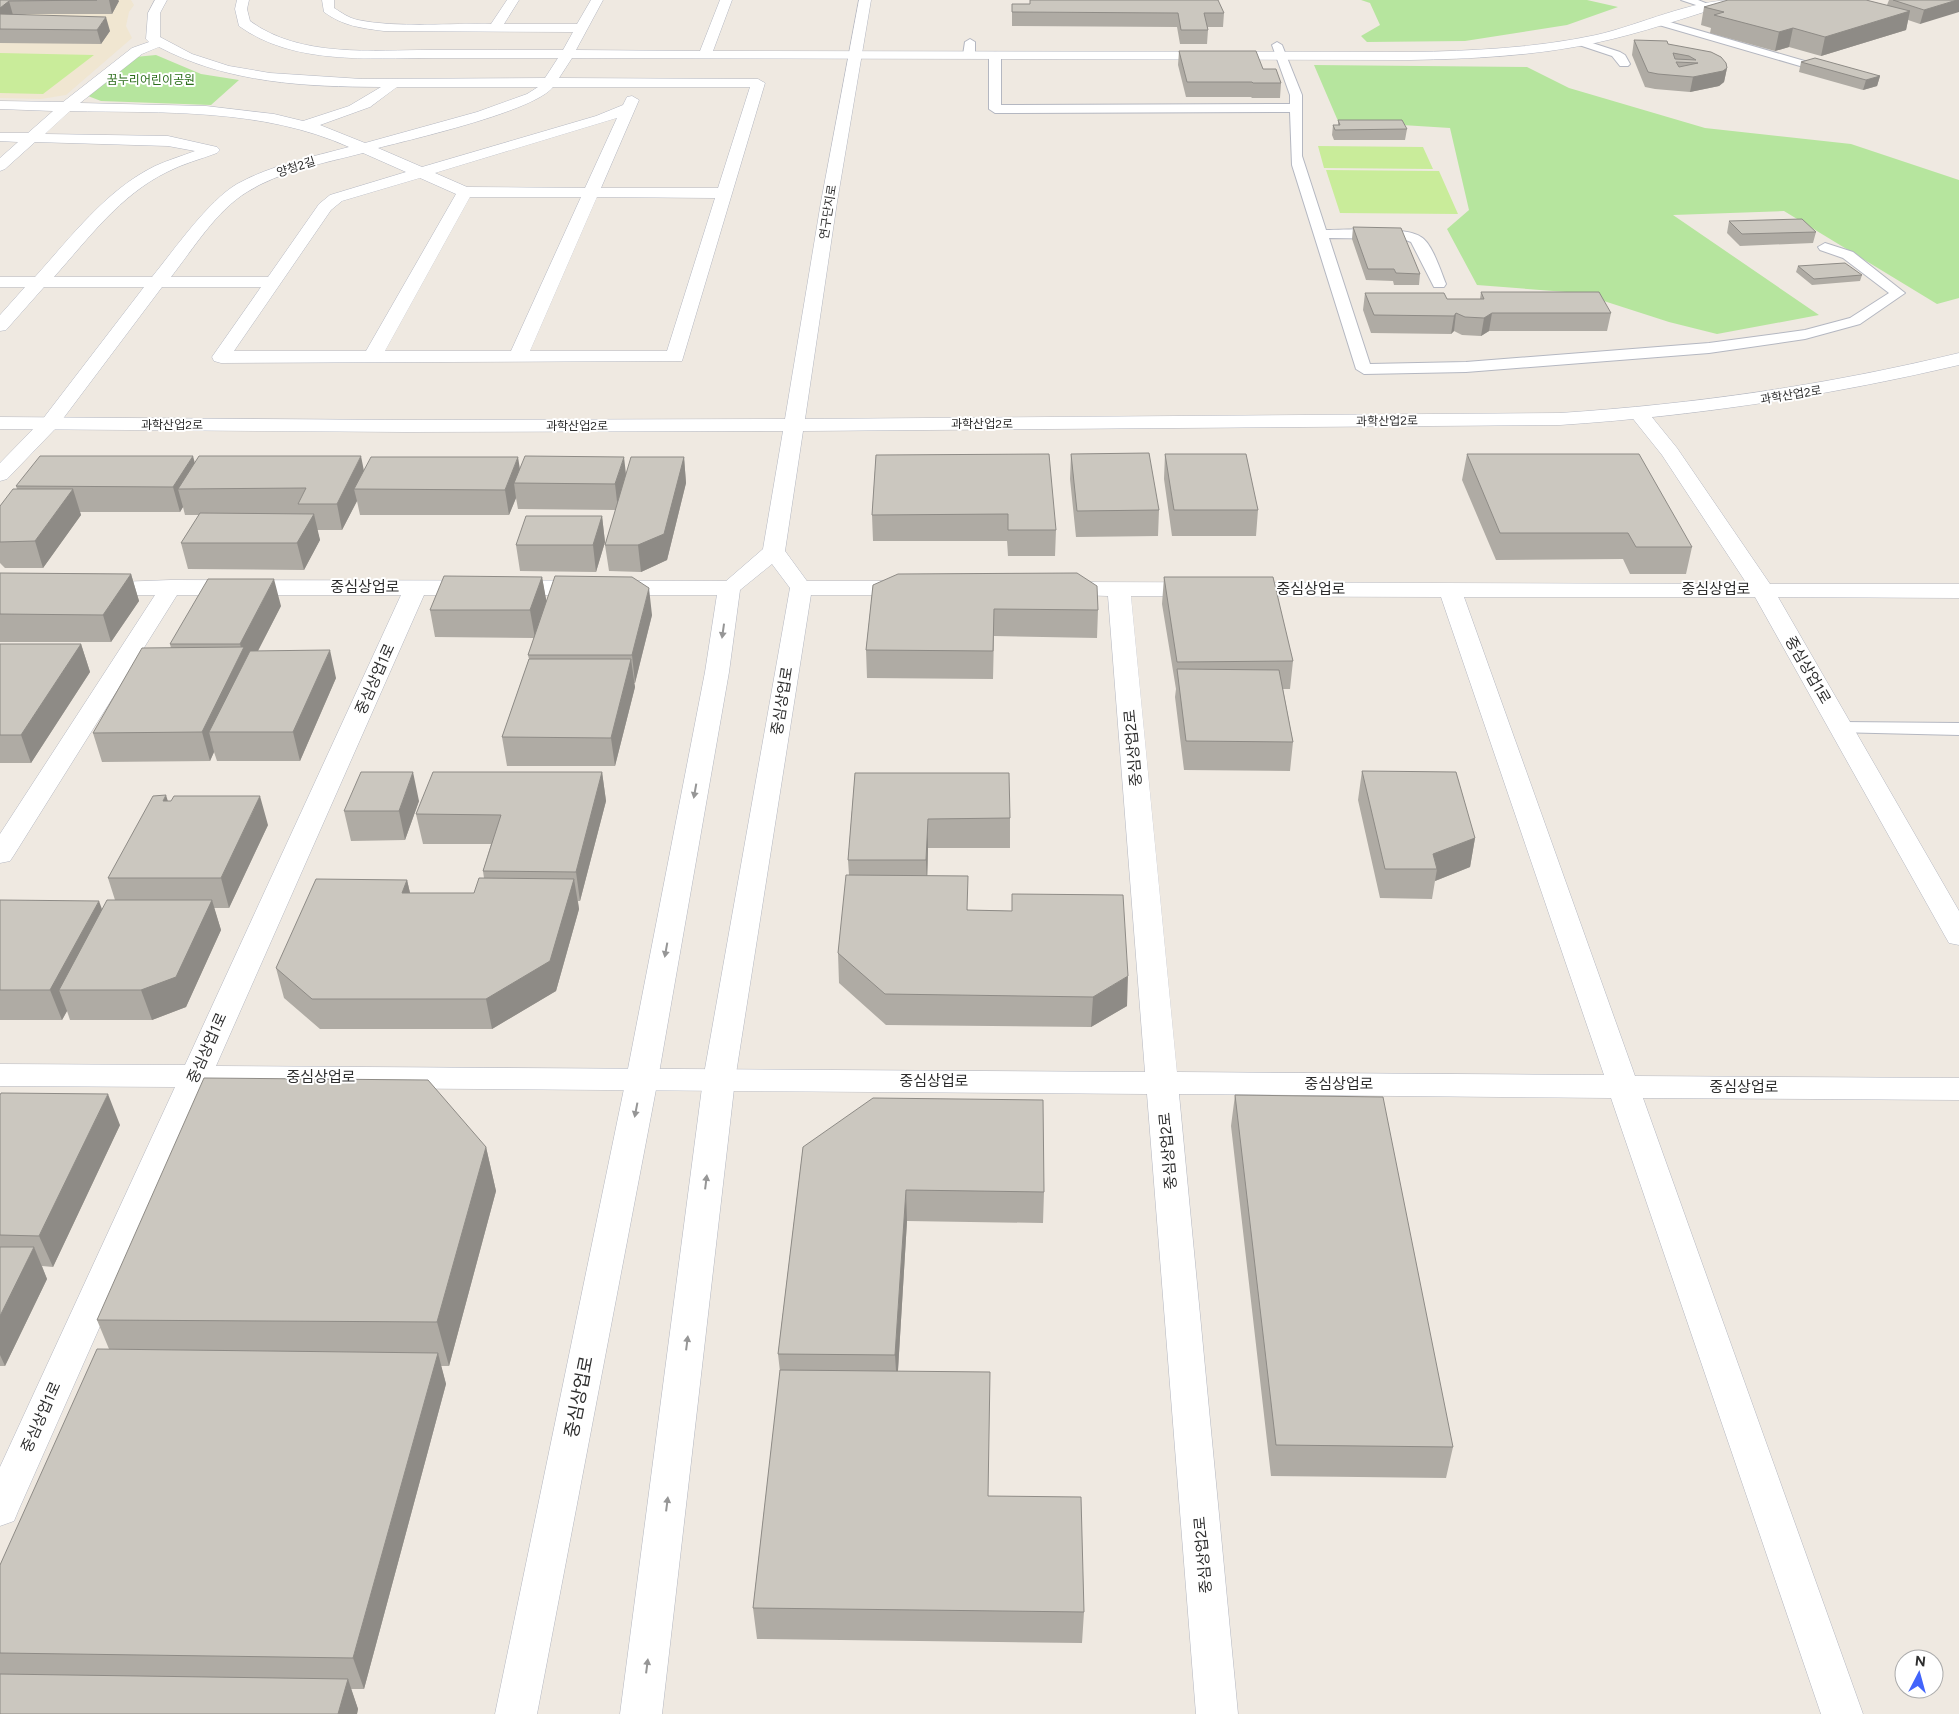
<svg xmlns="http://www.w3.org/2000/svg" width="1959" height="1714" viewBox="0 0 1959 1714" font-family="Figtree,'Noto Sans KR',sans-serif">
  <rect width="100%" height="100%" fill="#efe9e1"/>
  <path fill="#f0e6d1" d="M 0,0 L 131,0 L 134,5 L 129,12 L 126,26 L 132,38 L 66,95 L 41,99 L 0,98 Z"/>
  <path fill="#b6e59e" d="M 1361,0 L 1587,0 L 1618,7 L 1567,25 L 1465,41 L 1367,42 L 1361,36 L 1380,25 L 1370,3 Z
    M 156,55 L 201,74 L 239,80 L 211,105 L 101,101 L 88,96 L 135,57 Z
    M 1314,65 L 1527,67 L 1569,88 L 1705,128 L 1851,144 L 1959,180 L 1959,298 L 1937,304 L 1784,211 L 1673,215 L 1819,315 L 1717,334 L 1669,322 L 1579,293 L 1477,285 L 1447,229 L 1469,210 L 1450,128 L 1338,121 Z"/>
  <path fill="#c9ec9a" d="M 0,53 L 94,55 L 43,94 L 0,93 Z
    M 1318,146 L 1423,147 L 1433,169 L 1324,168 Z
    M 1326,170 L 1439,171 L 1458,214 L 1340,213 Z"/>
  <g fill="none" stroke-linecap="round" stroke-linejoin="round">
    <g stroke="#b4b7c1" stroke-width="2">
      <path id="lane" d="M 1681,0 L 1698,0 L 1713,6 L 1708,9 Z
        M 1656,18 L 1808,62 L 1810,64 L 1808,66 L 1800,66 L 1652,23 L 1652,19 Z
        M 970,39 L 975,42 L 975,55 L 969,58 L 963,55 L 965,42 Z
        M 1580,39 L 1620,52 L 1625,55 L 1630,64 L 1628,66 L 1620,66 L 1612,56 L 1576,44 L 1575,42 Z
        M 1277,42 L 1282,45 L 1302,95 L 1302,156 L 1326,230 C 1347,230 1406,226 1421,237 C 1432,243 1441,272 1446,284 L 1444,287 L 1434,287 L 1411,242 L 1403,239 L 1329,238 L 1370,364 L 1466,362 L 1709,343 L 1805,330 L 1850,318 L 1889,293 L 1843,258 L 1820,250 L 1818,247 L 1825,243 L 1853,252 L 1905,293 L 1860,324 L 1805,339 L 1709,353 L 1466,372 L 1364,374 L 1356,369 L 1292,165 L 1290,112 L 995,113 L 989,109 L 989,55 L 995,52 L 1001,55 L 1001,105 L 1290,104 L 1290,95 L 1272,45 Z
        M 1841,722 L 1959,723 L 1959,735 L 1834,732 L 1831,728 L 1834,724 Z"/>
    </g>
    <g stroke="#b4b7c1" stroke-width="1">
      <path id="street" d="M 155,0 L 167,0 L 160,13 L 160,37 L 192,54 L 229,66 L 270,73 L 362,79 L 545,78 L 558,58 C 516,58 474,58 432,58 C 369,58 293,65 239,26 L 235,9 L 237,0 L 249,0 L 247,9 L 250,21 C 300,58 373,50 432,50 C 476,50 519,50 563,50 L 573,32 L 384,31 C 361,28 343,26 324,12 L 322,0 L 334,0 L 334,8 C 342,13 349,18 358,20 C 395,28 453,23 491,24 L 507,0 L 519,0 L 504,24 L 577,24 L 591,0 L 603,0 L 576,50 L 700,51 L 720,0 L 732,0 L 713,51 L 1410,52 C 1472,51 1535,48 1596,35 C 1640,25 1691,0 1735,0 L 1733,3 C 1687,17 1642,33 1595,43 C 1534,56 1472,59 1410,60 L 572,58 L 559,78 L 758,79 L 765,83 L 682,361 L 221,363 L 214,361 L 212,357 L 261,287 L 162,287 L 56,428 L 7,479 L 0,481 L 0,463 L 42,420 L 144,287 L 44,287 L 6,330 L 0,331 L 0,315 L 25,287 L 0,287 L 0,277 L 35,277 C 71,237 106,190 155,166 C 168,160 182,156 195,151 L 168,146 L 35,142 L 5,169 L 0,171 L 0,158 L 18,142 L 0,141 L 0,133 L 28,133 L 53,111 L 0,109 L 0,101 L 63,102 L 132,48 L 149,42 L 146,39 L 148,13 ZM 159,47 C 227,83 306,87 381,87 L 349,106 L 303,121 L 274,114 L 206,106 L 80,103 L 142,54 ZM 397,87 L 538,87 L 527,94 L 477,112 L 365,143 L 320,125 L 370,107 ZM 553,87 L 750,87 L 718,188 L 601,188 L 639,100 L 632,96 L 627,97 L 623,105 L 596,116 L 422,167 L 378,148 C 413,139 535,111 553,87 ZM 70,111 C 164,113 262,108 349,147 C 312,157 271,165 237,184 C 208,201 174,250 152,277 L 54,277 C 88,239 120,195 167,172 C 182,164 201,159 217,153 L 220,150 L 217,147 L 168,136 L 45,134 ZM 617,118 L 585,188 L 467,187 L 435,173 ZM 363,153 L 406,172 L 330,195 L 319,204 L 268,277 L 171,277 C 193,249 216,211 247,192 C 280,171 325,163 363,153 ZM 420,178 L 456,194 L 366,351 L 234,351 L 331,210 L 342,201 ZM 470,197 L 581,197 L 511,351 L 385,351 ZM 597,197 L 715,198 L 667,351 L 530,351 Z
        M 1640,409 L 1647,411 L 1677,448 L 1770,584 L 1959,584 L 1959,598 L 1778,597 L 1959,911 L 1959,945 L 1949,943 L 1945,936 L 1755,597 L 1464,597 L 1635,1076 L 1959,1078 L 1959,1100 L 1643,1098 L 1863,1714 L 1821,1714 L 1611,1098 L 1179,1094 L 1238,1714 L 1196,1714 L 1147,1094 L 206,1087 L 19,1509 L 14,1521 L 0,1526 L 0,1467 L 175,1087 L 0,1086 L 0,1064 L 185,1065 L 401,595 L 177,595 L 14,855 L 10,861 L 0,863 L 0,834 L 155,595 L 99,595 L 91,593 L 88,588 L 91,583 L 171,580 L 729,581 L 737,583 L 740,588 L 737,593 L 729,595 L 424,595 L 216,1066 L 1145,1072 L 1108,596 L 1052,594 L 1049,589 L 1052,584 L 1060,582 L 1747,584 L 1662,455 L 1630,415 L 1633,411 ZM 1131,596 L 1441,597 L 1604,1075 L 1177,1072 Z
        M 801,581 L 909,581 L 917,583 L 920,588 L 917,593 L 909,595 L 801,595 L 793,593 L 790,588 L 793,583 Z"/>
    </g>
    <g stroke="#b4b7c1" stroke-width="1">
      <path id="secondary" d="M 859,0 L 871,0 L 837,202 L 805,419 L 1560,413 C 1695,404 1827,385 1959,353 L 1959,365 C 1827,396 1695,416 1560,425 L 803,431 L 785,551 L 812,588 L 735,1080 L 662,1714 L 620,1714 L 703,1080 L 790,588 L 772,564 L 740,590 L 729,672 L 658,1079 L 537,1714 L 495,1714 L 626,1079 L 705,672 L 718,588 L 763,549 L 783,431 L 406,432 L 0,429 L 0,417 L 406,420 L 785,419 L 821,202 Z"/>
    </g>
    <use href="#lane" fill="#fff" fill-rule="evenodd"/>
    <use href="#street" fill="#fff" fill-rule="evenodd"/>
    <use href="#secondary" fill="#fff" fill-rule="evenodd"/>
  </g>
  <path fill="#afaba4" d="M 0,0 L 118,0 L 119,1 L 112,14 L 22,14 L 110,31 L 101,44 L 0,43 Z
    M 1889,0 L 1959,0 L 1920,24 L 1908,20 L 1906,30 L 1821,56 L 1789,47 L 1775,51 L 1710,33 L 1711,28 L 1701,25 L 1704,7 L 1887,5 Z
    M 1012,12 L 1224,13 L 1223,27 L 1208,27 L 1208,30 L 1207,44 L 1180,44 L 1177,27 L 1012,26 Z
    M 1634,40 L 1668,44 L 1727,68 L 1724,82 L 1719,86 L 1690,92 L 1655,89 L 1645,87 L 1632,55 Z
    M 1179,51 L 1263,69 L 1281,83 L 1280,98 L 1252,98 L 1251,97 L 1186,97 L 1178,65 Z
    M 1801,62 L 1880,76 L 1877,86 L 1863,90 L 1799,72 Z
    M 1338,120 L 1407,129 L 1405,140 L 1334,140 L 1332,135 L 1333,125 L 1338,125 Z
    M 1729,221 L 1816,232 L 1813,243 L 1740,246 L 1727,233 Z
    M 1353,227 L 1420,274 L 1419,285 L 1394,285 L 1393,281 L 1366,280 L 1352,239 Z
    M 1798,266 L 1862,275 L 1860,281 L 1812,285 L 1796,272 Z
    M 1481,292 L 1611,313 L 1607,331 L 1489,331 L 1481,336 L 1462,335 L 1454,331 L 1451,334 L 1371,333 L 1363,310 L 1365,293 L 1447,299 L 1480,299 Z
    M 1071,454 L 1159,510 L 1158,536 L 1076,537 L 1070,479 Z
    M 1165,454 L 1258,510 L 1256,536 L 1172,536 L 1164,479 Z
    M 1467,454 L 1692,547 L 1686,574 L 1630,574 L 1623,559 L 1496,560 L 1462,480 Z
    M 876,455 L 1056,530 L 1055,556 L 1008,556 L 1007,541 L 873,541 L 872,515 Z
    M 684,457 L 686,483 L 667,560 L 641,572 L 609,571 L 605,545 L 616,510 L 518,509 L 516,498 L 509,515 L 360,515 L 357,501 L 342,530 L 317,530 L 320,540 L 304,570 L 188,569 L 181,543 L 199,515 L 185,515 L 183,507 L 180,512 L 80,512 L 81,515 L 43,568 L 5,568 L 0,563 L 0,506 L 17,489 L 16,486 L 195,463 L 364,470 L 520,468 L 626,475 Z
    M 602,516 L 605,542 L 596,572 L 520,571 L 516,545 Z
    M 0,573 L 131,574 L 139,601 L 111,642 L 0,642 Z
    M 542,577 L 546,601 L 652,615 L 635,683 L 634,683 L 635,687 L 615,766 L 507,766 L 502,737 L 529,659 L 528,655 L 534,638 L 435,637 L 430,610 Z
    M 1164,577 L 1293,661 L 1290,689 L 1283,689 L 1293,742 L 1290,771 L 1184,770 L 1175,697 L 1176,689 L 1162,604 Z
    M 873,585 L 1098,610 L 1097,638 L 994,636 L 993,679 L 867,678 L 866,650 Z
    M 281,606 L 258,651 L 336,678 L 300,761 L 217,761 L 214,752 L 210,761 L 102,762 L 93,733 L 171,648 L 170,644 Z
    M 0,644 L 81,644 L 90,672 L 31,763 L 0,763 Z
    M 1362,771 L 1475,838 L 1470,867 L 1435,881 L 1432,899 L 1380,898 L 1358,800 Z
    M 602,772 L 606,801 L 580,901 L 578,901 L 579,909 L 556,991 L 492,1029 L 320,1029 L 284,998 L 276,968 L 407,880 L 410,893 L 474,893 L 484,878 L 483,871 L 491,844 L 423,844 L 416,814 Z
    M 855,773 L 1010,818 L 1010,848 L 928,848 L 927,876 L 968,910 L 1012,911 L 1012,894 L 1127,1006 L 1091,1027 L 886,1025 L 839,983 L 838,953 L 849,875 L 848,860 Z
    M 168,801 L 268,825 L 229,908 L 214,908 L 221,930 L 186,1007 L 152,1020 L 70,1020 L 67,1011 L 62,1020 L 0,1020 L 0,900 L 102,909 L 115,900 L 108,878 Z
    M 419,801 L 405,840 L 351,841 L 344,811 Z
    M 0,1095 L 120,1125 L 53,1267 L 42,1266 L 47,1279 L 5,1366 L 0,1366 Z
    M 1235,1095 L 1453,1447 L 1446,1478 L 1271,1476 L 1231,1126 Z
    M 486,1147 L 496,1191 L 449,1366 L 441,1366 L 446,1384 L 364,1689 L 351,1689 L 358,1709 L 357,1714 L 0,1714 L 0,1565 L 109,1349 L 97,1320 Z
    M 803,1147 L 1044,1192 L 1043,1223 L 907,1221 L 898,1371 L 988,1496 L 1084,1612 L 1082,1643 L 757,1639 L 753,1608 L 780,1372 L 778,1354 Z"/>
  <path fill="#8e8b86" d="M 109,0 L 118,0 L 119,1 L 112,14 Z
    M 1957,0 L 1959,0 L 1959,12 L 1920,24 L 1924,10 Z
    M 9,1 L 13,15 L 0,25 L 0,8 Z
    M 1910,11 L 1906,30 L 1821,56 L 1825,37 Z
    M 106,17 L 110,31 L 101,44 L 97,30 Z
    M 1793,28 L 1789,47 L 1775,51 L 1779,32 Z
    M 1727,68 L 1724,82 L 1719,86 L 1690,92 L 1693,77 Z
    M 1880,76 L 1877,86 L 1863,90 L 1866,80 Z
    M 1456,313 L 1454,331 L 1451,334 L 1454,316 Z
    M 1492,313 L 1489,331 L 1481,336 L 1484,318 Z
    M 193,456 L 200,482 L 178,489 L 183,507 L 180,512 L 173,487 Z
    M 361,456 L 366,481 L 354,489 L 357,501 L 342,530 L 337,504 Z
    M 518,457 L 522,482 L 514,483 L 516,498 L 509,515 L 505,490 Z
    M 624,457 L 627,483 L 618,510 L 615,484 Z
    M 684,457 L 686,483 L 667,560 L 641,572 L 638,545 Z
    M 73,489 L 81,515 L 43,568 L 35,541 Z
    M 314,514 L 320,540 L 304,570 L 297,543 Z
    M 602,516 L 605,542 L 596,572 L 593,545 Z
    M 131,574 L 139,601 L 111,642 L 103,615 Z
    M 542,577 L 547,604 L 535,638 L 530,610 Z
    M 274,579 L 281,606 L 249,668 L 209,732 L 214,752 L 210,761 L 202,732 L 242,651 L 240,644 Z
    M 649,588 L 652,615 L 635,683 L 632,655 Z
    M 81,644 L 90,672 L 31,763 L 21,735 Z
    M 330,650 L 336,678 L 300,761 L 293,732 Z
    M 631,659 L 635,687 L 615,766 L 611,738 Z
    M 413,772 L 419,801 L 405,840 L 399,811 Z
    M 602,772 L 606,801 L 580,901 L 576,872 Z
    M 166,795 L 175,824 L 163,801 Z
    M 260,796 L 268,825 L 229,908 L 221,878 Z
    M 928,819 L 928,848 L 927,889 L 926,860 Z
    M 1475,838 L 1470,867 L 1435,881 L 1437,869 L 1433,854 Z
    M 574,879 L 579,909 L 556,991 L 492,1029 L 486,999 Z
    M 407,880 L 414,910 L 402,893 Z
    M 212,900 L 221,930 L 186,1007 L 152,1020 L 141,990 Z
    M 99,901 L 110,931 L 59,990 L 67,1011 L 62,1020 L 50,990 Z
    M 1128,976 L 1127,1006 L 1091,1027 L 1093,997 Z
    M 108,1094 L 120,1125 L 53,1267 L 39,1236 Z
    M 486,1147 L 496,1191 L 449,1366 L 437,1322 Z
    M 906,1190 L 907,1221 L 897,1386 L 895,1355 Z
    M 34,1247 L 47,1279 L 5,1366 L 0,1355 L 0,1316 Z
    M 438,1353 L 446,1384 L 364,1689 L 353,1658 Z
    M 348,1679 L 358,1709 L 357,1714 L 338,1714 Z"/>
  <path fill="#cbc7bf" stroke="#8e8b86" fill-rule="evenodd" d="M 0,0 L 97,0 L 9,1 L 0,8 Z
    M 1030,0 L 1218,0 L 1224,13 L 1204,13 L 1208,30 L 1181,30 L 1178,13 L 1012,12 L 1012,4 L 1030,4 Z
    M 1728,0 L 1866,0 L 1910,11 L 1825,37 L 1793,28 L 1779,32 L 1714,15 L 1724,12 L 1704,7 Z
    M 1893,0 L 1957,0 L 1924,10 Z
    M 0,14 L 106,17 L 97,30 L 0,29 Z
    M 1634,40 L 1667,41 L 1668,44 L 1711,52 L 1721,57 L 1726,63 L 1727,68 L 1723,71 L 1693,77 L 1658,74 L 1648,72 ZM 1673,53 L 1689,56 L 1696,60 L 1675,59 ZM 1676,62 L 1698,63 L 1679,67 Z
    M 1179,51 L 1256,51 L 1263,69 L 1276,69 L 1281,83 L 1253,83 L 1252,82 L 1187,82 Z
    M 1815,58 L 1880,76 L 1866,80 L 1801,62 Z
    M 1338,120 L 1402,120 L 1407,129 L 1335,130 L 1333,125 L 1340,125 Z
    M 1802,219 L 1816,232 L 1742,234 L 1729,221 Z
    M 1353,227 L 1401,228 L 1420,274 L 1396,273 L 1394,269 L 1368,269 Z
    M 1845,263 L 1862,275 L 1814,279 L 1798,266 Z
    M 1481,292 L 1599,292 L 1611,313 L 1492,313 L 1484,318 L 1465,317 L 1456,313 L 1454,316 L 1374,315 L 1365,293 L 1444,293 L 1447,299 L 1484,299 Z
    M 1149,453 L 1159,510 L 1077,511 L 1071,454 Z
    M 1049,454 L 1056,530 L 1008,530 L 1008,514 L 872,515 L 876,455 Z
    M 1165,454 L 1246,454 L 1258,510 L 1174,510 Z
    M 1467,454 L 1639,454 L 1692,547 L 1636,547 L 1628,533 L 1500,533 Z
    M 40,456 L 193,456 L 173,487 L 16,486 Z
    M 199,456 L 361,456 L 337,504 L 298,504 L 306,488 L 178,489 Z
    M 525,456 L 624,457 L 615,484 L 514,483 Z
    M 371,457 L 518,457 L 505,490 L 354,489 Z
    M 631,457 L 684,457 L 664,534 L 638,545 L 605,545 Z
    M 13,489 L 73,489 L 35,541 L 0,542 L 0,506 Z
    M 200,513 L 314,514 L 297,543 L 181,543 Z
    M 526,516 L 602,516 L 593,545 L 516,545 Z
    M 0,573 L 131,574 L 103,615 L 0,614 Z
    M 1077,573 L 1097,586 L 1098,610 L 994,609 L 993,651 L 866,650 L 873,585 L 898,574 Z
    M 444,576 L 542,577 L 530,610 L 430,610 Z
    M 555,576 L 632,577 L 649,588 L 632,655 L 528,655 Z
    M 1164,577 L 1273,577 L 1293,661 L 1177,662 Z
    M 208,579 L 274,579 L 240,644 L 170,644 Z
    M 0,644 L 81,644 L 21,735 L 0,735 Z
    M 244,647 L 202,732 L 93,733 L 142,648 Z
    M 330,650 L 293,732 L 209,732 L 250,651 Z
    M 529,659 L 631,659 L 611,738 L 502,737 Z
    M 1177,669 L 1279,670 L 1293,742 L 1186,741 Z
    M 1362,771 L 1456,772 L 1475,838 L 1433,854 L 1437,869 L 1385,869 Z
    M 361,772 L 413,772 L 399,811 L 344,811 Z
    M 433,772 L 602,772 L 576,872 L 483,871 L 501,815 L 416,814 Z
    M 855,773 L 1009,773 L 1010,818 L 928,819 L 926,860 L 848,860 Z
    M 166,795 L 163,801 L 171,801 L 174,796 L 260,796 L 221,878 L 108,878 L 153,796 Z
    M 846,875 L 968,876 L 967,910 L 1012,911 L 1012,894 L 1123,895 L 1128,976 L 1093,997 L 885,994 L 838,953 Z
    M 479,878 L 574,879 L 550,961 L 486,999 L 312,999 L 276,968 L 316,879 L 407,880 L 402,893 L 474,893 Z
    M 0,900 L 99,901 L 50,990 L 0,990 Z
    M 107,900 L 212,900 L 176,977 L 141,990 L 59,990 Z
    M 204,1078 L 428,1080 L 486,1147 L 437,1322 L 97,1320 Z
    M 1,1093 L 108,1094 L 39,1236 L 0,1235 L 0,1095 Z
    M 1235,1095 L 1383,1097 L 1453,1447 L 1276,1445 Z
    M 873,1098 L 1043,1100 L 1044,1192 L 906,1190 L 895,1355 L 778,1354 L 803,1147 Z
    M 0,1247 L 34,1247 L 0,1316 Z
    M 97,1349 L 438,1353 L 353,1658 L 0,1653 L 0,1565 Z
    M 780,1370 L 990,1372 L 988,1496 L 1081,1497 L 1084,1612 L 753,1608 Z
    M 0,1674 L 348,1679 L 338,1714 L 0,1714 Z"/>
  <defs><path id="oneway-solid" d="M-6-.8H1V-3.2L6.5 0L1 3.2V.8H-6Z" transform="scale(1.25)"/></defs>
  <g fill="#969696">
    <use href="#oneway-solid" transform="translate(723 631) rotate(98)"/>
    <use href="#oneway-solid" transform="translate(695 791) rotate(100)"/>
    <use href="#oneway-solid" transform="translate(666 950) rotate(100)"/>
    <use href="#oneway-solid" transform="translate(636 1110) rotate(101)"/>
    <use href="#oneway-solid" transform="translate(706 1182) rotate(-83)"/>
    <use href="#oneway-solid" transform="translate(687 1343) rotate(-83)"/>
    <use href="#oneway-solid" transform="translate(667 1504) rotate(-83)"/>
    <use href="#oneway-solid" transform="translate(647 1666) rotate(-83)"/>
  </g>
  <g text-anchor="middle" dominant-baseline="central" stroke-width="4" stroke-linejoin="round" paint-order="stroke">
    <g font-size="12" fill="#2c6e1b" stroke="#fff">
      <text x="151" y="80">꿈누리어린이공원</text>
    </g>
    <g font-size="12" fill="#2e2e2e" stroke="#fff">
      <text transform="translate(296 167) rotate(-18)">양청2길</text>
      <text transform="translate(828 212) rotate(-81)">연구단지로</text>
      <text transform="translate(1791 395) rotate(-9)">과학산업2로</text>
      <text transform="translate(1387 421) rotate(-1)">과학산업2로</text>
      <text x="982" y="424">과학산업2로</text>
      <text x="172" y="425">과학산업2로</text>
      <text x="577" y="426">과학산업2로</text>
    </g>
    <g font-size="15" fill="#2e2e2e" stroke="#fff">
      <text x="365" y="587">중심상업로</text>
      <text x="1311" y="589">중심상업로</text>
      <text x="1716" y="589">중심상업로</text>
      <text transform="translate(1808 670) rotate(60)">중심상업1로</text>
      <text transform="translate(375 679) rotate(-66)">중심상업1로</text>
      <text transform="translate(782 701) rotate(-81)">중심상업로</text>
      <text transform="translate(1133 748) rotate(-95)">중심상업2로</text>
      <text transform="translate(207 1048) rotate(-66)">중심상업1로</text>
      <text x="321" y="1077">중심상업로</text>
      <text x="934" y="1081">중심상업로</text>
      <text x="1339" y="1084">중심상업로</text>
      <text x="1744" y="1087">중심상업로</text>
      <text transform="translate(1168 1151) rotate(-95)">중심상업2로</text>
      <text transform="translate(41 1417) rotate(-66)">중심상업1로</text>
      <text transform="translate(1203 1555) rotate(-95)">중심상업2로</text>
    </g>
    <g font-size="18" fill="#2e2e2e" stroke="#fff">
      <text transform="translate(579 1397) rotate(-79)">중심상업로</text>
    </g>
  </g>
  <g transform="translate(1919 1674) rotate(6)"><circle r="24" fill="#ffffff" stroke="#ababab"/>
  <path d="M0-4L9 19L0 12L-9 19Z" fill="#4264fb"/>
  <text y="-8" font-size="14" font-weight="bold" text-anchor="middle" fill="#2e2e2e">N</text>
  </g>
</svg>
